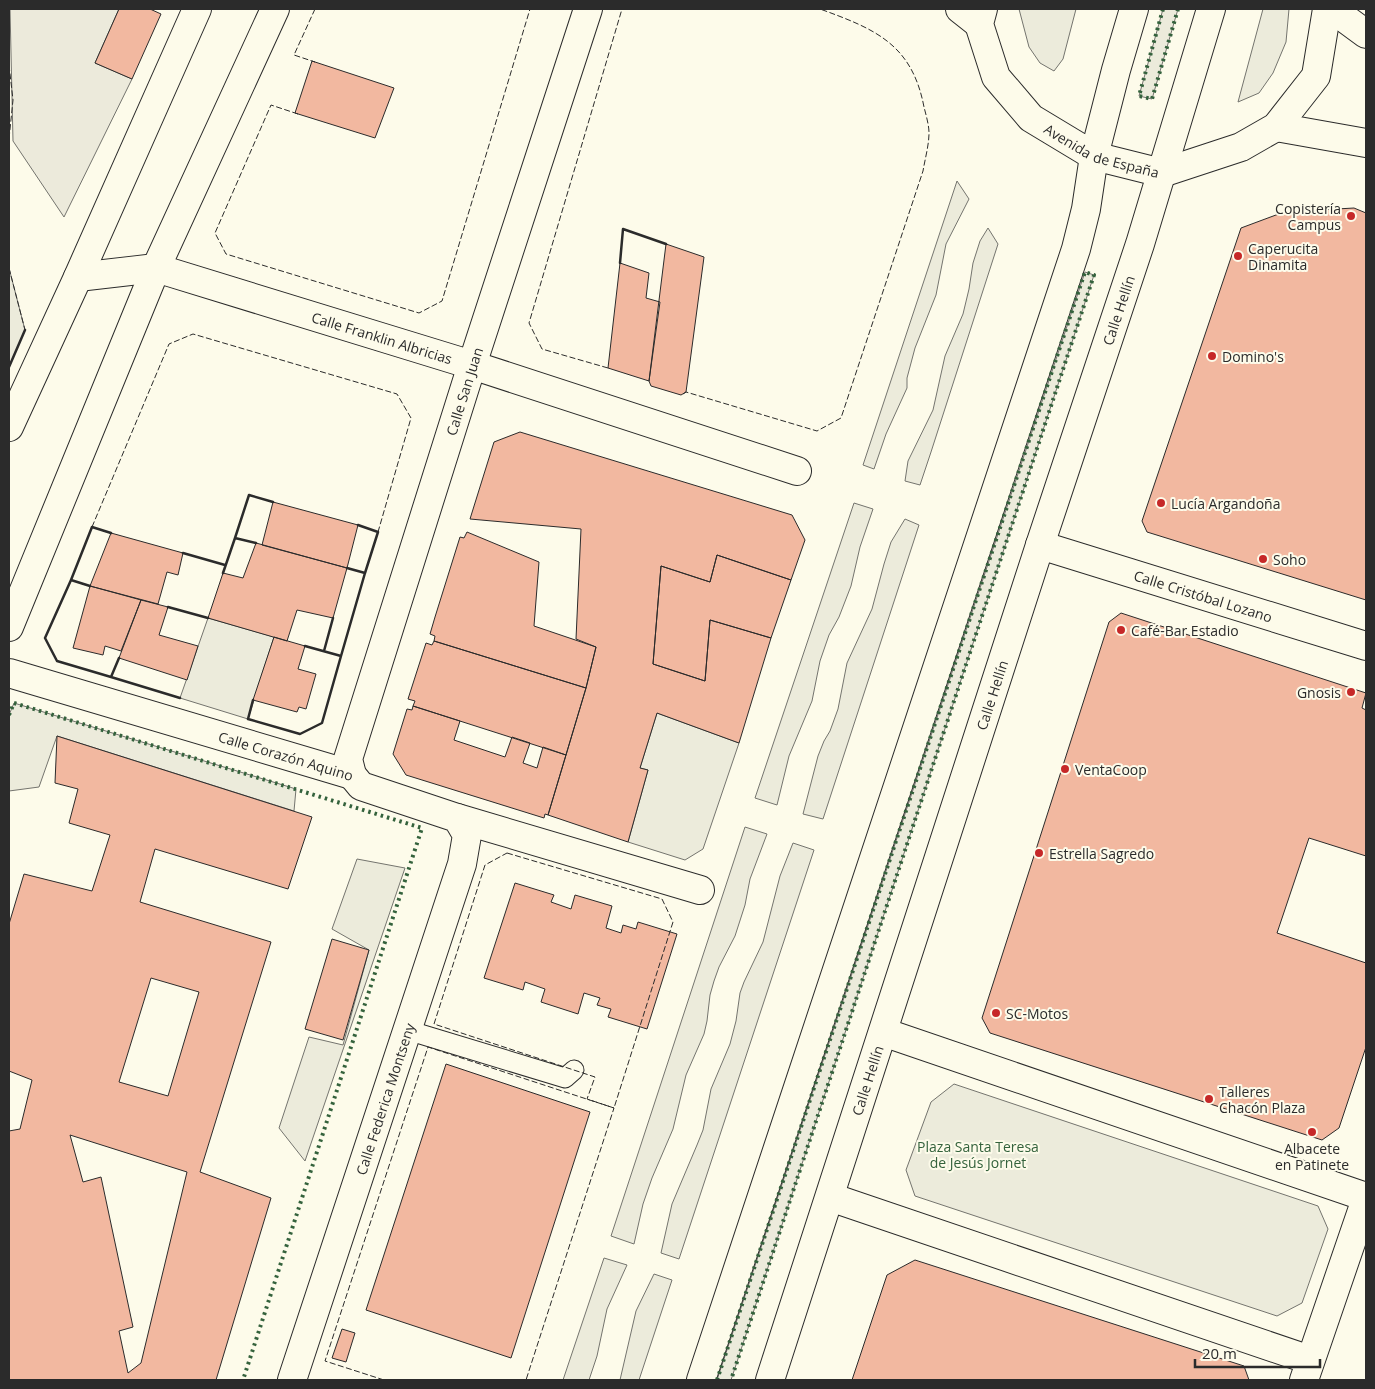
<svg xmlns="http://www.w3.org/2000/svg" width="1375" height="1389" viewBox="0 0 1375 1389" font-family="'Open Sans',sans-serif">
  <rect width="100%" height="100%" fill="#fdfbea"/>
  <path fill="#ecebdb" stroke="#74746e" d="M 1019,9 L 1076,9 L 1063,59 L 1054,71 L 1040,63 L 1029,47 Z
    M 1163,9 L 1178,9 L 1152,99 L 1139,96 Z
    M 1263,9 L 1289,9 L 1286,42 L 1273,73 L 1259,93 L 1238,102 Z
    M 957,181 L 969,199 L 946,244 L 936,295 L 915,348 L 907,378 L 907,388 L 886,434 L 874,469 L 863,465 Z
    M 988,228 L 998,244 L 931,452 L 920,485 L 905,481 L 908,461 L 933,410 L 945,356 L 963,314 L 969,289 L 973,263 L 980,241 Z
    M 9,268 L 25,330 L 9,367 Z
    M 1085,272 L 1094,275 L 731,1380 L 717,1380 Z
    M 854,503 L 873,509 L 860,547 L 851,586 L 839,617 L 829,635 L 820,661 L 812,701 L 789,756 L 777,805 L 755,798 Z
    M 905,519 L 919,525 L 823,819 L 803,814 L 818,756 L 824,741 L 830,731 L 838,709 L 847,663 L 872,609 L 884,564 L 891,542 Z
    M 208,618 L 274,637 L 248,719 L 180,698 Z
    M 14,703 L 296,789 L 294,811 L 57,736 L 39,787 L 9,791 L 9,715 Z
    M 657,713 L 739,743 L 703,849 L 685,860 L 628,842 L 648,770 L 640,768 Z
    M 745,827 L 767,834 L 750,879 L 745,905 L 735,936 L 719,967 L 714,981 L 710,995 L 707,1021 L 704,1034 L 686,1075 L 673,1129 L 652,1178 L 643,1204 L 634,1244 L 611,1236 Z
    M 793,843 L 814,850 L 679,1259 L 661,1253 L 672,1204 L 697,1145 L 703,1130 L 711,1089 L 730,1044 L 736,1021 L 740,993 L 744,982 L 763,942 L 780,876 Z
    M 357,859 L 405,868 L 305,1161 L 279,1128 L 309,1037 L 343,1045 L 369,950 L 332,929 Z
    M 954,1084 L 1318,1206 L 1328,1229 L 1302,1303 L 1277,1316 L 915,1196 L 906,1170 L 931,1102 Z
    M 604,1258 L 627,1265 L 607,1309 L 597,1356 L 589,1380 L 563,1380 Z
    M 654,1274 L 672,1280 L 639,1380 L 620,1380 L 636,1311 Z"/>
  <path fill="#eceadb" stroke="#74746e" d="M 10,9 L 119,9 L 95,63 L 132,79 L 64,217 L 13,141 Z"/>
  <path fill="#f2b8a0" stroke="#2b2b2b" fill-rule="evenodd" d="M 119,9 L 150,9 L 161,14 L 132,79 L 95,63 Z
    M 312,61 L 394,88 L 375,138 L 295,113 Z
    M 1354,208 L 1366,213 L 1366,600 L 1147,532 L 1142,521 L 1241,228 L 1284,212 Z
    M 666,244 L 704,257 L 686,392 L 681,395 L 651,386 L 649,381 Z
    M 620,263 L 649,273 L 646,298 L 660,302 L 649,381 L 608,368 Z
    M 520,432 L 792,515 L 805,540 L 791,580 L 717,555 L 710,582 L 661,566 L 653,664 L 705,681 L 710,620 L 771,638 L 739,743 L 657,713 L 640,768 L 648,770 L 628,842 L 548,815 L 586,688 L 596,647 L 576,639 L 581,529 L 470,519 L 494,442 Z
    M 273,502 L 358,525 L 347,568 L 262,545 Z
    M 467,532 L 539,562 L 534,626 L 596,647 L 586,688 L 434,641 L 435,636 L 430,634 L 435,617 L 460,537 L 464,538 Z
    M 111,533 L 183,553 L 178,575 L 167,572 L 158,604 L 90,586 Z
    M 256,543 L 347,568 L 333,618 L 297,610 L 287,641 L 208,618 L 223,573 L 243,578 Z
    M 717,555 L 791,580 L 771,638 L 710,620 L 705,681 L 653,664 L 661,566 L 710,582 Z
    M 90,586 L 141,600 L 121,651 L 105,646 L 103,655 L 73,648 Z
    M 141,600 L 168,607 L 159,635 L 198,646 L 187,680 L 119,658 Z
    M 1121,613 L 1366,693 L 1362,708 L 1366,710 L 1366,856 L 1309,838 L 1277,933 L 1366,963 L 1366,1047 L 1339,1128 L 1322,1140 L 990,1033 L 982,1018 L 1109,622 Z
    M 274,637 L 305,646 L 298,669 L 316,674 L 306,709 L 299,707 L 297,712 L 253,700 Z
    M 434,641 L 586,688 L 566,755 L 413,706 L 415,701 L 408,699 L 426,643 L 432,645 Z
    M 413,706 L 460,721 L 454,740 L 505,757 L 512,737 L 530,743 L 523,763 L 537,768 L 543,747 L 566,755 L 548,815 L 545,814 L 544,818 L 406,775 L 393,754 L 407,709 L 412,710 Z
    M 57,736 L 312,817 L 288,889 L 155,849 L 140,902 L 271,942 L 200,1172 L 271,1198 L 216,1380 L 9,1380 L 9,1131 L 20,1129 L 32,1080 L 9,1071 L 9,924 L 24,874 L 92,891 L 110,835 L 69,823 L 78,789 L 55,783 ZM 151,978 L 199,992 L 168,1096 L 119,1082 ZM 70,1135 L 187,1172 L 141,1363 L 128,1373 L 119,1331 L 133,1327 L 101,1177 L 83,1182 Z
    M 515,883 L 554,895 L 551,902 L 571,909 L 575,895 L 612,906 L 606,928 L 621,933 L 623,925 L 636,929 L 638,922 L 677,934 L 647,1029 L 608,1017 L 611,1009 L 597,1005 L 600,998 L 584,993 L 578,1014 L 541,1002 L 545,989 L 525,982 L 523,990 L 484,978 Z
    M 332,939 L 369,950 L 343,1040 L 305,1029 Z
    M 446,1064 L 590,1112 L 511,1358 L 366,1310 Z
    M 915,1260 L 1244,1366 L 1249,1380 L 852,1380 L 887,1275 Z
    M 342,1329 L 355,1333 L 346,1362 L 332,1358 Z"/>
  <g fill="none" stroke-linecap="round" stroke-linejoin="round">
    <g stroke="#2b2b2b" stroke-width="21">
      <path id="service" d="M 407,1030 L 565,1078 L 574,1070"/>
    </g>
    <g stroke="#2b2b2b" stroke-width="30">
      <g id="pedestrian">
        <path d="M 472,365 L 797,471"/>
        <path id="s1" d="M 9,673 L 352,775"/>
        <path d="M 457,818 L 700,890"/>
      </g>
    </g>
    <g stroke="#2b2b2b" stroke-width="30">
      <g id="minor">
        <path id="s2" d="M 78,277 L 156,268 L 472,365"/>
        <path d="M 9,427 L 78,277 L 197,9"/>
        <path id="s3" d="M 1040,545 L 1366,646"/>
        <path d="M 9,627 L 156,268 L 275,9"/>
        <path d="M 883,1032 L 1366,1197"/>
        <path d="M 830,1197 L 1310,1360"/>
        <path id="s4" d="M 292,1380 L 462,864 L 467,835 L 457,818 L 361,786 L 352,775 L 348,759 L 472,365 L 588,9"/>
        <path d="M 1304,1380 L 1366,1199"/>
      </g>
    </g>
    <g stroke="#2b2b2b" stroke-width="30">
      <path id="secondary" d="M 960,9 L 979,24
        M 1332,9 L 1366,34
        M 1276,127 L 1366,143"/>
    </g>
    <g stroke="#2b2b2b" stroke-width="30">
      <g id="primary">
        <path id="s5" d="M 983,9 L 979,24 L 996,77 L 1031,118 L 1094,156 L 1162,173 L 1241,147 L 1276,127 L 1316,76 L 1327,9"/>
        <path d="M 701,1380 L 1076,249 L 1086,209 L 1094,156 L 1116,70 L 1134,9"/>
        <path id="s6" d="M 770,1380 L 1040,545 L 1140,244 L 1211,9"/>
      </g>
    </g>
    <use href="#service" stroke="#fdfbea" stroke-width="19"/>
    <use href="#pedestrian" stroke="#fdfbea" stroke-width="28"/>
    <use href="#minor" stroke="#fdfbea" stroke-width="28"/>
    <use href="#secondary" stroke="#fdfbea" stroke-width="28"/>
    <use href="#primary" stroke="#fdfbea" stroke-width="28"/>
    <path stroke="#34623c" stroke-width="4" stroke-dasharray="2.5 4" stroke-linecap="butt" d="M 1163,9 L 1139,96 L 1152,99 L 1178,9
      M 9,715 L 14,703 L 422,828 L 243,1380
      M 717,1380 L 1085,272 L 1094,275 L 731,1380"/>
    <path stroke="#2b2b2b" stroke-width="1" stroke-dasharray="6 2.5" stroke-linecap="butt" d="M 315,9 L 294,55 L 315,62
      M 9,65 L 13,100 L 9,139
      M 298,114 L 271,105 L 215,233 L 226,254 L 419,313 L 442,301 L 530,9
      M 9,268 L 25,330
      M 608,368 L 542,349 L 529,323 L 622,9
      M 683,394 L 686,392 L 817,431 L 841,418 L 923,171 C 925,159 929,145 929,133 C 929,125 926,115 924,107 C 912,44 875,29 820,9
      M 92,527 L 169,344 L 193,334 L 397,394 L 411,418 L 378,532
      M 507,853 L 662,899 L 673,922 L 614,1108 L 587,1099 L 595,1077 L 434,1024 L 485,865 Z
      M 384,1380 L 325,1361 L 428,1047 L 614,1108 L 526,1380"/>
    <path stroke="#2b2b2b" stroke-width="2.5" d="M 620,263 L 623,229 L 666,244
      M 9,367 L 25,330
      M 256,543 L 235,538 L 249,495 L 273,502
      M 183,553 L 225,565
      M 347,568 L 365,573 L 378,532 L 358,525
      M 223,573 L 235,538
      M 71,580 L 92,527 L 111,533
      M 90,586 L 71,580 L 45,638 L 57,661 L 111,677
      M 168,607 L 208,618
      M 305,646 L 341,656 L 365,573
      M 324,651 L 333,618
      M 119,658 L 111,677 L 180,698
      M 253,700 L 248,719 L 300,734 L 322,723 L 341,656"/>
  </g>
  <g fill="#c62828" stroke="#fdfbea" stroke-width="2">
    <circle cx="1351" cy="216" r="5"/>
    <circle cx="1238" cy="256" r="5"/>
    <circle cx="1212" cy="356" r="5"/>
    <circle cx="1161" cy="503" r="5"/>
    <circle cx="1263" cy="559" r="5"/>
    <circle cx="1121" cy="630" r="5"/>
    <circle cx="1351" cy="692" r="5"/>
    <circle cx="1065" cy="769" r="5"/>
    <circle cx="1039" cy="853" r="5"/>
    <circle cx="996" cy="1013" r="5"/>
    <circle cx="1209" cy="1099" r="5"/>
    <circle cx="1312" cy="1132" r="5"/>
  </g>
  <g text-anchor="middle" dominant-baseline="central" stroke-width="4" stroke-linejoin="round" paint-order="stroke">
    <g font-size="14" fill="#2b2b2b" stroke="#fdfbea">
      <text stroke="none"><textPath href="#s5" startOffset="204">Avenida de España</textPath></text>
      <text stroke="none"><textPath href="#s6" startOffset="1125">Calle Hellín</textPath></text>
      <text stroke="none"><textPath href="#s2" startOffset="315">Calle Franklin Albricias</textPath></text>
      <text stroke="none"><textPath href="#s4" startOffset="1110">Calle San Juan</textPath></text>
      <text stroke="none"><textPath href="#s3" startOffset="171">Calle Cristóbal Lozano</textPath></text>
      <text stroke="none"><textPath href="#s6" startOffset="720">Calle Hellín</textPath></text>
      <text stroke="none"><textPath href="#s1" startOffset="289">Calle Corazón Aquino</textPath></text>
      <text stroke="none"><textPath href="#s6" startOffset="315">Calle Hellín</textPath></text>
      <text stroke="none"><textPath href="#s4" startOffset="296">Calle Federica Montseny</textPath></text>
    </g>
    <g font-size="14" fill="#2b2b2b" stroke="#fdfbea" text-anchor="start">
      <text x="1341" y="208" text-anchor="end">Copistería<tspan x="1341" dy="16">Campus</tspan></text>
      <text x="1248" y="248">Caperucita<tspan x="1248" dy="16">Dinamita</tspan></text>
      <text x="1222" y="356">Domino's</text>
      <text x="1171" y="503">Lucía Argandoña</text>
      <text x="1273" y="559">Soho</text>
      <text x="1131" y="630">Café-Bar Estadio</text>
      <text x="1341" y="692" text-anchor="end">Gnosis</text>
      <text x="1075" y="769">VentaCoop</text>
      <text x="1049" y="853">Estrella Sagredo</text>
      <text x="1006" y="1013">SC-Motos</text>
      <text x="1219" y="1091">Talleres<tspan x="1219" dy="16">Chacón Plaza</tspan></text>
      <text x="1312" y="1148" text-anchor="middle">Albacete<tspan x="1312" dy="16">en Patinete</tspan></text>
    </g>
    <g font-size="14" fill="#34623c" stroke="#fdfbea">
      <text x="978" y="1146">Plaza Santa Teresa<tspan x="978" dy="16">de Jesús Jornet</tspan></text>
    </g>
  </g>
  <rect width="1375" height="1389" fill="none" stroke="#2b2b2b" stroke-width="20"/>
  <path d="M1195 1359v8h125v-8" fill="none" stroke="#2b2b2b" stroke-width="2.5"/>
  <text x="1202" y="1359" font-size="15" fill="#2b2b2b" stroke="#fdfbea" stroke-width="4" paint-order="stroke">20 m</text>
</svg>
